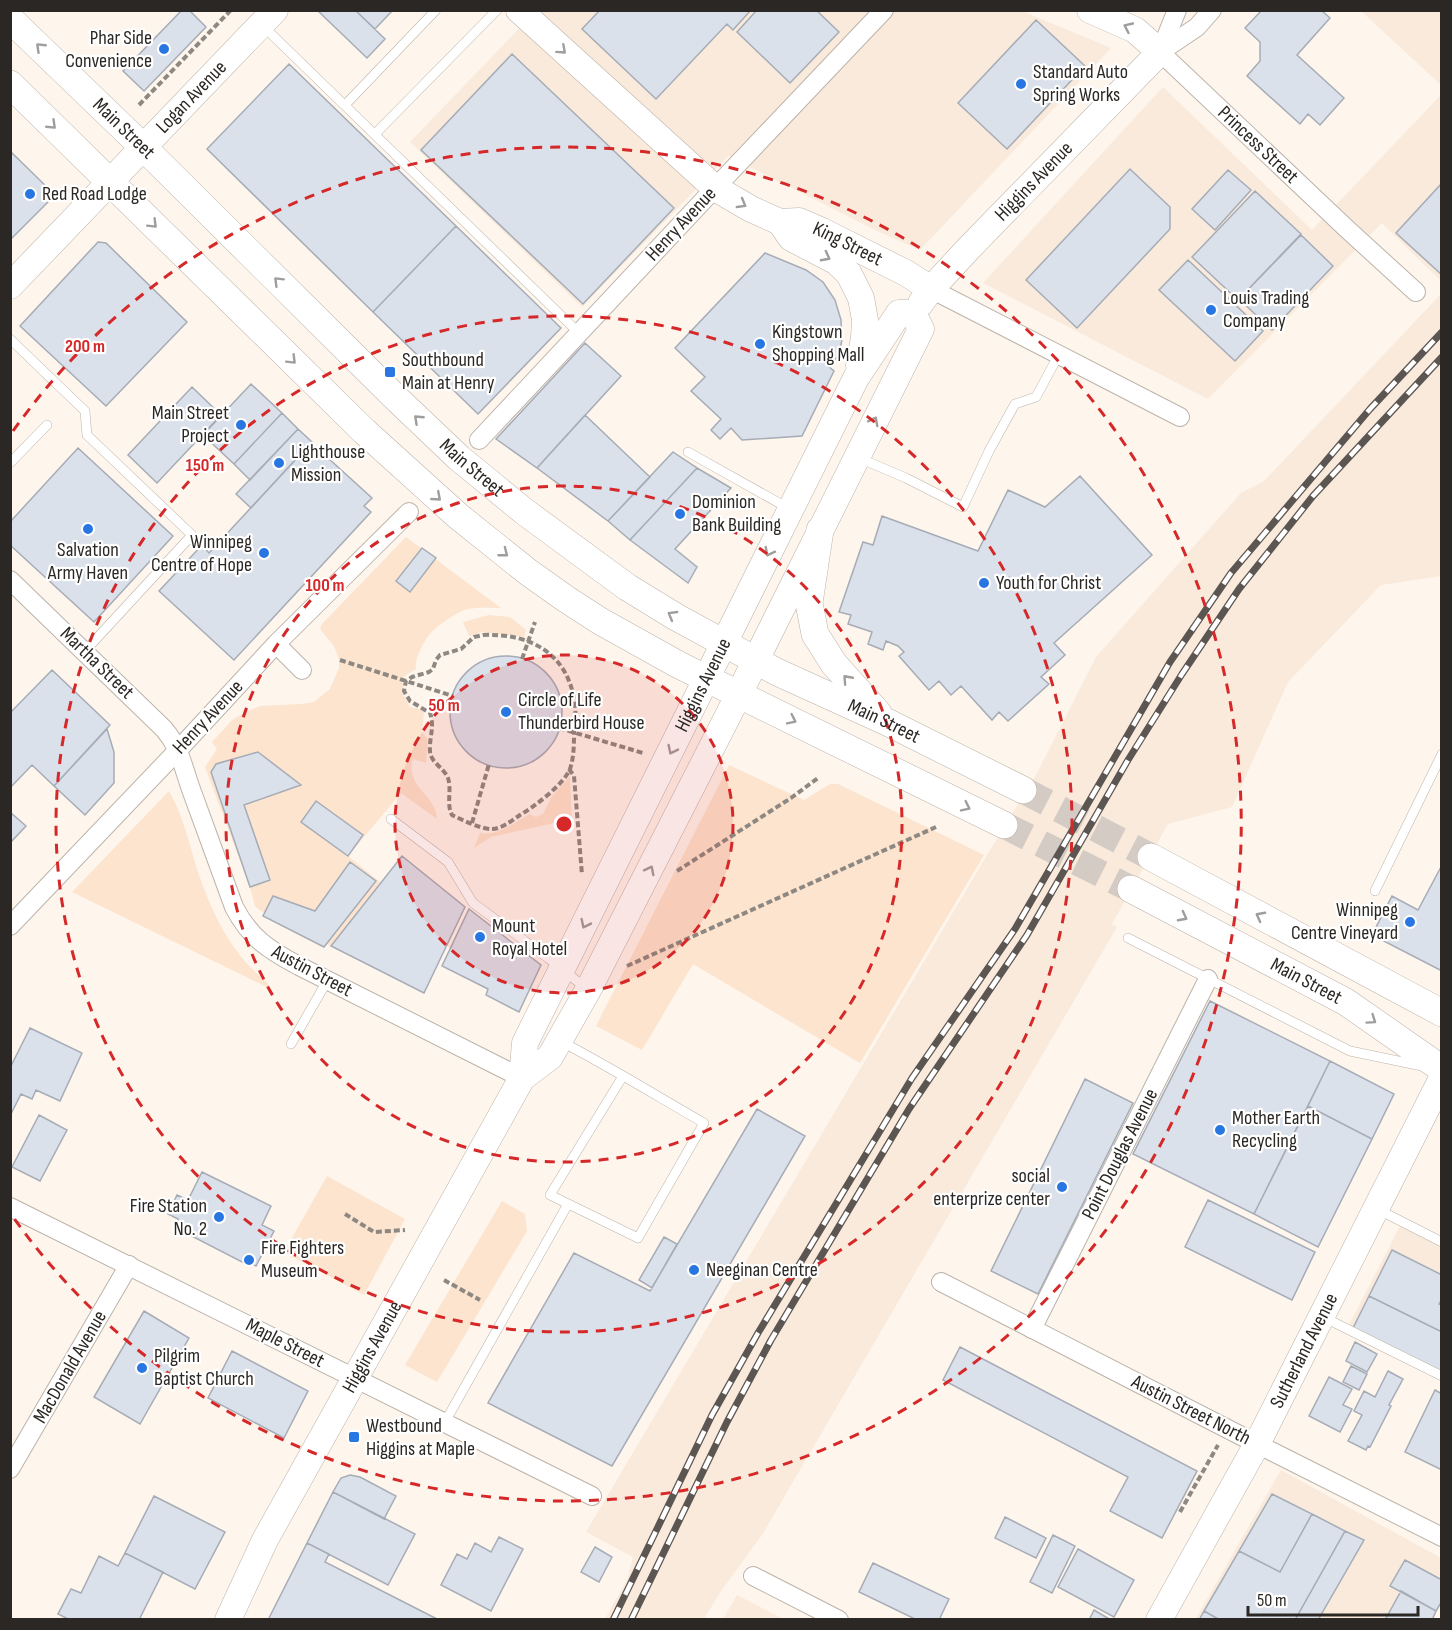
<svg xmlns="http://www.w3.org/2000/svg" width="1452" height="1630" viewBox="0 0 1452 1630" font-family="'Sofia Sans Condensed',sans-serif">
  <rect width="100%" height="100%" fill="#fef5ec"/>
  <path fill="#f9eadb" d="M 536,11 L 1022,11 L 1111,48 L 920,250 L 877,231 L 728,156 L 582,307 L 410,142 Z
    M 1361,11 L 1441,11 L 1441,85 Z
    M 1163,87 L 1312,230 L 1441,95 L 1441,281 L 1382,223 L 1208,399 L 983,283 Z
    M 1441,294 L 1441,576 L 1381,585 L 1288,682 L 1232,807 L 1168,824 L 1112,924 L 1117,927 L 762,1535 L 721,1591 L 704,1619 L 605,1619 L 627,1580 L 633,1557 L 586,1532 L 987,855 L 1037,773 L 1096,657 L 1241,493 L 1264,481 Z
    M 1402,1222 L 1441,1242 L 1441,1376 L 1347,1329 Z
    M 1281,1470 L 1441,1558 L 1441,1604 L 1433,1619 L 1195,1620 Z
    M 737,1595 L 783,1619 L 723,1619 Z"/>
  <path fill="#fce4ce" d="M 406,537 L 501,608 C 491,608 478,607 468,609 C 458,611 435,627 429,635 C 423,643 414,660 416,669 L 403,677 L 404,696 L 410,707 C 415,708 421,708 424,713 L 422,732 L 428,740 L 426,763 L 413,759 C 405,788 436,794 437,819 L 401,793 L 348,856 L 382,884 L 331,946 L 261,911 L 255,906 L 250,887 L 205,767 L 217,749 L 212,742 L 232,720 L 248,711 L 260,706 L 302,704 L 314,702 L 330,689 L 339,668 L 339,660 L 334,646 L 320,629 L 322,624 Z
    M 489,615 L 510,617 L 526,630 L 524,637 L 482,632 L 469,636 L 463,622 Z
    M 729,765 L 804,800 L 830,784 L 838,784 L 984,855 L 860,1063 L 693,964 L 642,1050 L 596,1026 Z
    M 570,776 L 572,819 L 491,837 L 474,848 L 480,833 C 498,836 514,823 529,814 L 536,817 L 543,814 L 552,796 Z
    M 169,791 C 183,815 189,843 197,869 C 212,914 231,954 269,984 L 267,987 L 72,892 Z
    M 327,1176 L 405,1219 L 364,1295 L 284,1252 Z
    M 502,1201 L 525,1214 L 527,1231 L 437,1382 L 405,1365 Z"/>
  <path fill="#dae1eb" stroke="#a6acb6" stroke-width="1.5" d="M 182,10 L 189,10 L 206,27 L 144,91 L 123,71 Z
    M 317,10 L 355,10 L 385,39 L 367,58 Z
    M 355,10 L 393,10 L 375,29 Z
    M 600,10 L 751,10 L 733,30 L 727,24 L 656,99 L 582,29 Z
    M 757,10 L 816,10 L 839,32 L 790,83 L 737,32 Z
    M 1262,10 L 1321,10 L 1330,18 L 1297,55 L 1344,98 L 1320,125 L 1308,114 L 1300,124 L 1247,76 L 1260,61 L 1260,42 L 1245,28 Z
    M 1036,20 L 1085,66 L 1007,149 L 958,103 Z
    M 512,54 L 674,208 L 583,304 L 421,150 Z
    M 289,64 L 456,226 L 373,312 L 207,149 Z
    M 10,151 L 50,190 L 51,199 L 10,240 Z
    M 1130,169 L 1170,207 L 1170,229 L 1077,328 L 1026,280 Z
    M 1228,170 L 1251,190 L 1215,230 L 1192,209 Z
    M 1442,183 L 1442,275 L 1396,233 Z
    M 1255,191 L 1301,234 L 1238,300 L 1192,257 Z
    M 456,226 L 561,328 L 478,414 L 373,312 Z
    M 1301,235 L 1333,266 L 1272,330 L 1239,299 Z
    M 98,242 L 106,243 L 187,322 L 106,406 L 20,326 Z
    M 765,253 L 806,270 L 823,282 L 835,300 L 841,320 L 842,339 L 839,356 L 828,366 L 834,371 L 802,436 L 742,440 L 731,428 L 720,439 L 711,430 L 721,419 L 691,391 L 705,377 L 675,348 Z
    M 1188,260 L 1263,331 L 1235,361 L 1159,290 Z
    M 585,343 L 621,376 L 537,468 L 496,439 Z
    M 251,384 L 282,413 L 234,464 L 203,435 Z
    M 192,387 L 221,415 L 157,483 L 128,455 Z
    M 282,413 L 298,429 L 250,480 L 234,464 Z
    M 585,415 L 650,477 L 608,521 L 537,468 Z
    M 298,429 L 312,442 L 251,508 L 236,494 Z
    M 308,446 L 314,451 L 317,448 L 372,498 L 364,506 L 371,512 L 234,660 L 159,591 L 202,545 L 209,553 Z
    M 78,448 L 173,536 L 94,622 L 10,545 L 10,522 Z
    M 673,452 L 697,468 L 630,540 L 608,521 Z
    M 697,468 L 731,488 L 675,549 L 697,567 L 688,583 L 630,540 Z
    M 1080,476 L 1152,555 L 1054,643 L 1065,655 L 1041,677 L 1049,684 L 1008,721 L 999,712 L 992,720 L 961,686 L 951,695 L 939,681 L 929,690 L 899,656 L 904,652 L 898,646 L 886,641 L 883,650 L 868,644 L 872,632 L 848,624 L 851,615 L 839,612 L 863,542 L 873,545 L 882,516 L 978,551 L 1008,490 L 1045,507 Z
    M 422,548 L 436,558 L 410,592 L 396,581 Z
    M450 712a56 56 0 1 1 112 0a56 56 0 1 1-112 0Z
    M 52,670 L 110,725 L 54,786 L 32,765 L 10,788 L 10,713 Z
    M 107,729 L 114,752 L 114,783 L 85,815 L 54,786 Z
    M 258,752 L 301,785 L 244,805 L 270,880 L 250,887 L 211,772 L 216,764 Z
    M 316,801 L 363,835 L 348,856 L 301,822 Z
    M 10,812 L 26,826 L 10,843 Z
    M 402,856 L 465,907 L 424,993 L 331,946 Z
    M 350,862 L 376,881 L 324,947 L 263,916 L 273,896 L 315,911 Z
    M 1442,865 L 1442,971 L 1372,935 L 1392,896 L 1418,910 Z
    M 469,909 L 541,965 L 519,1012 L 486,995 L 488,989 L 442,966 Z
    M 1210,1001 L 1330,1061 L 1254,1214 L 1133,1154 Z
    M 30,1028 L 82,1053 L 60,1101 L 36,1090 L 32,1099 L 21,1094 L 11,1114 L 10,1068 Z
    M 1330,1061 L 1394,1094 L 1372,1139 L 1308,1106 Z
    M 1085,1079 L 1133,1103 L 1038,1294 L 991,1271 Z
    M 1308,1106 L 1372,1139 L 1318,1247 L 1254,1214 Z
    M 757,1109 L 805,1136 L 612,1466 L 488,1403 L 574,1253 L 650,1291 Z
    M 39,1115 L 67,1130 L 40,1181 L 12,1167 Z
    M 202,1172 L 271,1206 L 262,1225 L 274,1231 L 256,1266 L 245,1260 L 244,1263 L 174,1227 L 178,1219 L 168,1214 L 177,1195 L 188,1200 Z
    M 1208,1200 L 1315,1252 L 1292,1300 L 1185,1247 Z
    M 664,1237 L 677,1244 L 652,1288 L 639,1280 Z
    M 1392,1250 L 1442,1275 L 1442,1299 L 1439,1304 L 1442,1305 L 1442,1332 L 1369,1296 Z
    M 1369,1296 L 1442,1332 L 1442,1373 L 1353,1328 Z
    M 144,1311 L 189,1338 L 140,1424 L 94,1397 Z
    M 1355,1342 L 1377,1354 L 1367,1372 L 1346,1361 Z
    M 960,1347 L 1197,1471 L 1162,1538 L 1110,1511 L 1128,1477 L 943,1380 Z
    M 232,1351 L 308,1391 L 284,1438 L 208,1398 Z
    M 1351,1366 L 1367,1374 L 1359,1390 L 1343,1382 Z
    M 1388,1371 L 1403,1379 L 1389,1405 L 1391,1406 L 1370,1447 L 1368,1446 L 1366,1450 L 1348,1441 L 1362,1415 L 1354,1411 L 1364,1391 L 1375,1397 Z
    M 1329,1377 L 1352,1389 L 1343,1405 L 1352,1409 L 1340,1432 L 1309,1416 Z
    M 1435,1390 L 1442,1394 L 1442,1470 L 1405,1452 Z
    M 350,1475 L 360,1477 L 396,1496 L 384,1519 L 333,1492 L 341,1478 Z
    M 333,1492 L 415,1534 L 388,1585 L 307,1543 Z
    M 1272,1494 L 1312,1514 L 1280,1572 L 1239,1551 Z
    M 154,1496 L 225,1532 L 195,1589 L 125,1553 Z
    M 1312,1514 L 1345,1531 L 1295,1620 L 1220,1620 L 1204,1611 L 1239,1551 L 1280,1572 Z
    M 1005,1517 L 1046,1538 L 1036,1558 L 995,1538 Z
    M 1345,1531 L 1364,1540 L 1318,1620 L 1295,1620 Z
    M 1053,1535 L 1075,1546 L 1052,1593 L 1030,1582 Z
    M 499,1537 L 523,1549 L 491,1611 L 441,1585 L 457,1554 L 467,1559 L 475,1543 L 491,1552 Z
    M 307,1543 L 329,1554 L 325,1562 L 439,1620 L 268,1620 Z
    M 595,1547 L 612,1557 L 599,1582 L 581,1572 Z
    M 1078,1549 L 1134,1580 L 1114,1617 L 1058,1587 Z
    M 125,1553 L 163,1572 L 139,1620 L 70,1620 L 58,1614 L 71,1589 L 81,1593 L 99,1556 L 118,1566 Z
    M 1405,1560 L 1442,1580 L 1442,1601 L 1436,1611 L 1390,1586 Z
    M 873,1563 L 949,1599 L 939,1620 L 917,1620 L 859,1592 Z
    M 1401,1591 L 1436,1611 L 1432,1620 L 1385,1620 Z
    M 1094,1610 L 1111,1620 L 1089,1620 Z
    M 1204,1611 L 1220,1620 L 1199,1620 Z"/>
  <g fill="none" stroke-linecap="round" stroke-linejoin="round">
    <path stroke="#d4ccc4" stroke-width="27" stroke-dasharray="27 14" stroke-linecap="butt" d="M 1023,790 L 1151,857
      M 1004,825 L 1131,889"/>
    <g stroke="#bcb3aa" stroke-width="10">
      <path id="lane" d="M 263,26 L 579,333
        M 345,105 L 436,10
        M 375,134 L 497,10
        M 10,339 L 85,411 L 87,435 L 192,535 L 85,651
        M 688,452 L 788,508
        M 859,458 L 906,478 L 963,507 L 989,451 L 1015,404 L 1036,397 L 1058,356
        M 10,463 L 47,425
        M 391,819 L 448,862 L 473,903 L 548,958 L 587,989
        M 1375,891 L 1442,754
        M 1128,938 L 1350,1051 L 1422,1066
        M 562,1042 C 610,1067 657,1096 704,1123 L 638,1238 L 550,1195 L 623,1076
        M 291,1044 L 327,981
        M 1377,1209 L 1442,1242
        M 1323,1317 L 1442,1376
        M 445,1422 L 568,1204"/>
    </g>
    <g stroke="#bcb3aa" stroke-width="20">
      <g id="street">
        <path id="s1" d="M 1160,52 L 1347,229 L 1416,292"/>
        <path d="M 1160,52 L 1197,27 L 1212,10"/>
        <path d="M 1160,52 L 1177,10"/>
        <path d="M 931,289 L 1180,417"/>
        <path d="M 479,440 L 715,188 L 884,10"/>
        <path d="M 10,580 L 164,729 C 181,749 183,768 192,792 C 206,830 220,869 234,907 C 250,938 269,950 299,966 L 522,1078"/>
        <path d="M 276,644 L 302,670"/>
        <path d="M 10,926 L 179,749 L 276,644 L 409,512"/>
        <path d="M 10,1207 L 592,1496"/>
        <path d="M 941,1282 L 1257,1444 L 1442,1537"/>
        <path d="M 1032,1329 L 1208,979"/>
        <path d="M 10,1469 L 129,1265"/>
        <path d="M 753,1576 L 839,1620"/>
      </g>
    </g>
    <g stroke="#bcb3aa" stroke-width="27">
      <g id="secondary">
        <path id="s2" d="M 519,10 L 715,188 L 751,209 L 780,222 L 799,221 L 822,231 L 906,273 L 931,289"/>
        <path d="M 780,222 L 791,238 L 837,262 L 849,274 L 861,298 L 865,320 L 864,338 L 859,365"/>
        <path id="s3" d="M 10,286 L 275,10"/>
        <path id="s4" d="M 921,303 L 931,289 L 969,248 L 1160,52 L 1135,30 L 1090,10"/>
        <path id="s5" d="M 522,1078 L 525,1043 L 856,378 L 899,313 L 913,313"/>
        <path id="s6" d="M 228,1620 L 265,1540 L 522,1078 L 550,1057 L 588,990 L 739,694 L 921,329 L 913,313"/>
        <path id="s7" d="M 1159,1620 L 1257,1444 L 1442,1078"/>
      </g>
    </g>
    <g stroke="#bcb3aa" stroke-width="28">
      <g id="primary">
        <path id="s8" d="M 10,19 L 144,148 L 398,400 L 459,458 L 525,512 L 627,587 L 676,617 L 777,672 L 887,722 L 1023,790"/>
        <path d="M 10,84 L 364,431 L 458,516 L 528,572 L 566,599 L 600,621 L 679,665 L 1004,825"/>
        <path d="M 820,530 L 809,603 L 815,634 L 834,664 L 878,713"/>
        <path d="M 1151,857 L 1442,1013"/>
        <path id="s9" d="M 1131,889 L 1346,1002 L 1442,1069"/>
      </g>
    </g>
    <path stroke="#8e8882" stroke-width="4" stroke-dasharray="6 3" stroke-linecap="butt" d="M 139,105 L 231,10
      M 483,635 C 531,633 569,654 575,705 C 576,714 575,723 574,732 C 574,744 574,757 570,769 C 564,784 534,807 520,815 C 511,821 502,829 491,829 C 481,829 462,820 452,815 C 446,804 452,791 448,778 C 444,768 430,762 430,751 C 429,738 435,727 430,713 L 410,701 L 404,691 L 406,681 L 412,677 L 429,672 L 433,669 L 436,660 L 440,655 L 461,649 L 474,637 Z
      M 522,659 L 535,622
      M 340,660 L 453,696
      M 559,728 L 643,753
      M 569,769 L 574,776 L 582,875
      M 472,823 L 489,764
      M 677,871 L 791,798 L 818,778
      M 627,966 L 936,827
      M 345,1214 L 374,1232 L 405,1230
      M 444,1280 L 480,1300
      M 1180,1512 L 1218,1445"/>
    <use href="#lane" stroke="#fff" stroke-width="9"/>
    <use href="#street" stroke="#fff" stroke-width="18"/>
    <use href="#secondary" stroke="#fff" stroke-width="26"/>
    <use href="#primary" stroke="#fff" stroke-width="27"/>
    <g stroke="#5c5652" stroke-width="7">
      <path id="rail" d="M 613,1620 L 712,1415 L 758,1333 L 912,1078 L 1015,929 L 1170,662 L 1231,573 L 1370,409 L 1442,332
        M 631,1620 L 727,1422 L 771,1340 L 909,1109 L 1027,935 L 1128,760 L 1182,674 L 1239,589 L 1313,496 L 1442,357"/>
    </g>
    <use href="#rail" stroke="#fff" stroke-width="4.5" stroke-dasharray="14" stroke-linecap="butt"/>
  </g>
  <defs><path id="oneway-chevron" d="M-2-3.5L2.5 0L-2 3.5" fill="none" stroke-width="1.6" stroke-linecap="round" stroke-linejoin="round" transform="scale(1.5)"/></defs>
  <g stroke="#a09e9c">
    <use href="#oneway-chevron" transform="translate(1128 27) rotate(-155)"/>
    <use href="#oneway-chevron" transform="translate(40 47) rotate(-136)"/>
    <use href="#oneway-chevron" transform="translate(562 50) rotate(42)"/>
    <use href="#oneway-chevron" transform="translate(52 125) rotate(44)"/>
    <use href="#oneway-chevron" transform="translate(742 204) rotate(30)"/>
    <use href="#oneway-chevron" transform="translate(153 224) rotate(45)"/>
    <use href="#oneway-chevron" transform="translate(826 257) rotate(28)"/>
    <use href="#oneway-chevron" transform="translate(278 281) rotate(-135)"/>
    <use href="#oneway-chevron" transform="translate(292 360) rotate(45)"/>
    <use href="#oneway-chevron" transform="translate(418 419) rotate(-137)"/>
    <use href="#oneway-chevron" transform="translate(874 421) rotate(-63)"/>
    <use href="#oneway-chevron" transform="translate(437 497) rotate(41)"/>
    <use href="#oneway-chevron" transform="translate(769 552) rotate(117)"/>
    <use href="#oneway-chevron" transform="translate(504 553) rotate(38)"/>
    <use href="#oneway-chevron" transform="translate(672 615) rotate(-150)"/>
    <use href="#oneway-chevron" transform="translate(847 679) rotate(-132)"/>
    <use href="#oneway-chevron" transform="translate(792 720) rotate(26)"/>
    <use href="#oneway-chevron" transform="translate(672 750) rotate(116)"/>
    <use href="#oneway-chevron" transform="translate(966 807) rotate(26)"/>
    <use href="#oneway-chevron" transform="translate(650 870) rotate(-63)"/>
    <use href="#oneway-chevron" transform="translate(1260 916) rotate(-152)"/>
    <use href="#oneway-chevron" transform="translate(1183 917) rotate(28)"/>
    <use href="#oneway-chevron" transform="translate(585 924) rotate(116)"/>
    <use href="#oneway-chevron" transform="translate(1372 1020) rotate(35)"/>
  </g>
  <circle cx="564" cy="824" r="169" fill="#d62828" fill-opacity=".12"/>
  <g fill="none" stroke="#d62828" stroke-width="3" stroke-dasharray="10 8">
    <circle cx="564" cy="824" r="169"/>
    <circle cx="564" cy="824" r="338"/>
    <circle cx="564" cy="824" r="508"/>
    <path d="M13 431A677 677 0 1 1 13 1217"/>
  </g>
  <g fill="#2876e1" stroke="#fff" stroke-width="2">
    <circle cx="164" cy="49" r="6"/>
    <circle cx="1021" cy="84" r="6"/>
    <circle cx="30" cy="194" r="6"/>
    <circle cx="1211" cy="310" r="6"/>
    <circle cx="760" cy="344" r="6"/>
    <rect x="384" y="366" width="12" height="12" rx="3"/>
    <circle cx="241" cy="425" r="6"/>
    <circle cx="279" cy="463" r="6"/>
    <circle cx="680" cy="514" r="6"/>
    <circle cx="88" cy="529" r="6"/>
    <circle cx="264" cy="553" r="6"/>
    <circle cx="984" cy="583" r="6"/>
    <circle cx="506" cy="712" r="6"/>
    <circle cx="1410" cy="922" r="6"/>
    <circle cx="480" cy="937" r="6"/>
    <circle cx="1220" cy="1130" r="6"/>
    <circle cx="1062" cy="1187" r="6"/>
    <circle cx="219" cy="1217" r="6"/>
    <circle cx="249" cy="1260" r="6"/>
    <circle cx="694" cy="1270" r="6"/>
    <circle cx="142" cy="1368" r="6"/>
    <rect x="348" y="1431" width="12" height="12" rx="3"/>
  </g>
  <g text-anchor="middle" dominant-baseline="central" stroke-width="4.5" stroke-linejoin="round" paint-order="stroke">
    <g font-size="20" fill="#2b2724" stroke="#fff" text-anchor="start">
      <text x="152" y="38" text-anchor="end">Phar Side<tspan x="152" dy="23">Convenience</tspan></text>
      <text x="1033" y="72">Standard Auto<tspan x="1033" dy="23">Spring Works</tspan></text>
      <text x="42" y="194">Red Road Lodge</text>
      <text x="1223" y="298">Louis Trading<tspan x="1223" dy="23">Company</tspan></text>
      <text x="772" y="332">Kingstown<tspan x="772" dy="23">Shopping Mall</tspan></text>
      <text x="402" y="360">Southbound<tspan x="402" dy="23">Main at Henry</tspan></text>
      <text x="229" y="413" text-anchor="end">Main Street<tspan x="229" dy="23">Project</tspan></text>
      <text x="291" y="452">Lighthouse<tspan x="291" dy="23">Mission</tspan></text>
      <text x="692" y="502">Dominion<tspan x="692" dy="23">Bank Building</tspan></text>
      <text x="252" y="542" text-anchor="end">Winnipeg<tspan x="252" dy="23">Centre of Hope</tspan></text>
      <text x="88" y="550" text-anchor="middle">Salvation<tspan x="88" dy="23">Army Haven</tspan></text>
      <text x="996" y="583">Youth for Christ</text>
      <text x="518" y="700">Circle of Life<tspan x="518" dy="23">Thunderbird House</tspan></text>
      <text x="1398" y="910" text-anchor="end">Winnipeg<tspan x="1398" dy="23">Centre Vineyard</tspan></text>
      <text x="492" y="926">Mount<tspan x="492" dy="23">Royal Hotel</tspan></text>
      <text x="1232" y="1118">Mother Earth<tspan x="1232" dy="23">Recycling</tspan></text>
      <text x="1050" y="1176" text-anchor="end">social<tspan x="1050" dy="23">enterprize center</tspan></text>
      <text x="207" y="1206" text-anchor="end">Fire Station<tspan x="207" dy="23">No. 2</tspan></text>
      <text x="261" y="1248">Fire Fighters<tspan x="261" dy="23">Museum</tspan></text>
      <text x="706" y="1270">Neeginan Centre</text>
      <text x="154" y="1356">Pilgrim<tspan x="154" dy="23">Baptist Church</tspan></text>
      <text x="366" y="1426">Westbound<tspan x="366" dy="23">Higgins at Maple</tspan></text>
    </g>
    <g font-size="20" fill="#2b2724" stroke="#fff">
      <text stroke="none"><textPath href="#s3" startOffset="262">Logan Avenue</textPath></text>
      <text stroke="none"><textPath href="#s8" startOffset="158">Main Street</textPath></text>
      <text stroke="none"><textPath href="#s1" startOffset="135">Princess Street</textPath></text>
      <text stroke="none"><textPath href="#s4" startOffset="166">Higgins Avenue</textPath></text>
      <text transform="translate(681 224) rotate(-47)">Henry Avenue</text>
      <text stroke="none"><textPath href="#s2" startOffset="411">King Street</textPath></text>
      <text stroke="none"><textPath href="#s8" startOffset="644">Main Street</textPath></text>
      <text transform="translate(97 663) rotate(44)">Martha Street</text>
      <text stroke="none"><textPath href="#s5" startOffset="435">Higgins Avenue</textPath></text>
      <text transform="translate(208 717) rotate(-47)">Henry Avenue</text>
      <text stroke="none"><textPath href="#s8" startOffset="1130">Main Street</textPath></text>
      <text transform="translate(312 971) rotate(28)">Austin Street</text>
      <text stroke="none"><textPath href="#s9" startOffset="198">Main Street</textPath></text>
      <text transform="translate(1120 1154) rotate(-63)">Point Douglas Avenue</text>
      <text transform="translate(285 1343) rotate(27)">Maple Street</text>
      <text stroke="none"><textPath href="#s6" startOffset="309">Higgins Avenue</textPath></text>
      <text stroke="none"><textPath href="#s7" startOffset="306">Sutherland Avenue</textPath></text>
      <text transform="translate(70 1367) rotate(-60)">MacDonald Avenue</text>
      <text transform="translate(1191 1410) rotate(27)">Austin Street North</text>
    </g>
  </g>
  <circle cx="564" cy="824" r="9" fill="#d62828" stroke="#fff" stroke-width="3"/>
  <g font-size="18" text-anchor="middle" font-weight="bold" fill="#d62828" stroke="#fff" stroke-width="4.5" stroke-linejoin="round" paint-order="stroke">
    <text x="85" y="352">200 m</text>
    <text x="205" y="471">150 m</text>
    <text x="325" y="591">100 m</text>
    <text x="444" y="711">50 m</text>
  </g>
  <rect width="1452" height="1630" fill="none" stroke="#2b2724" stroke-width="24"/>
  <path d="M1248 1606v9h170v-9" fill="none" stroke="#2b2724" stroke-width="3"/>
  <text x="1257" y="1606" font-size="18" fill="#2b2724" stroke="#ffffff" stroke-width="4.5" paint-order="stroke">50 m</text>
</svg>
